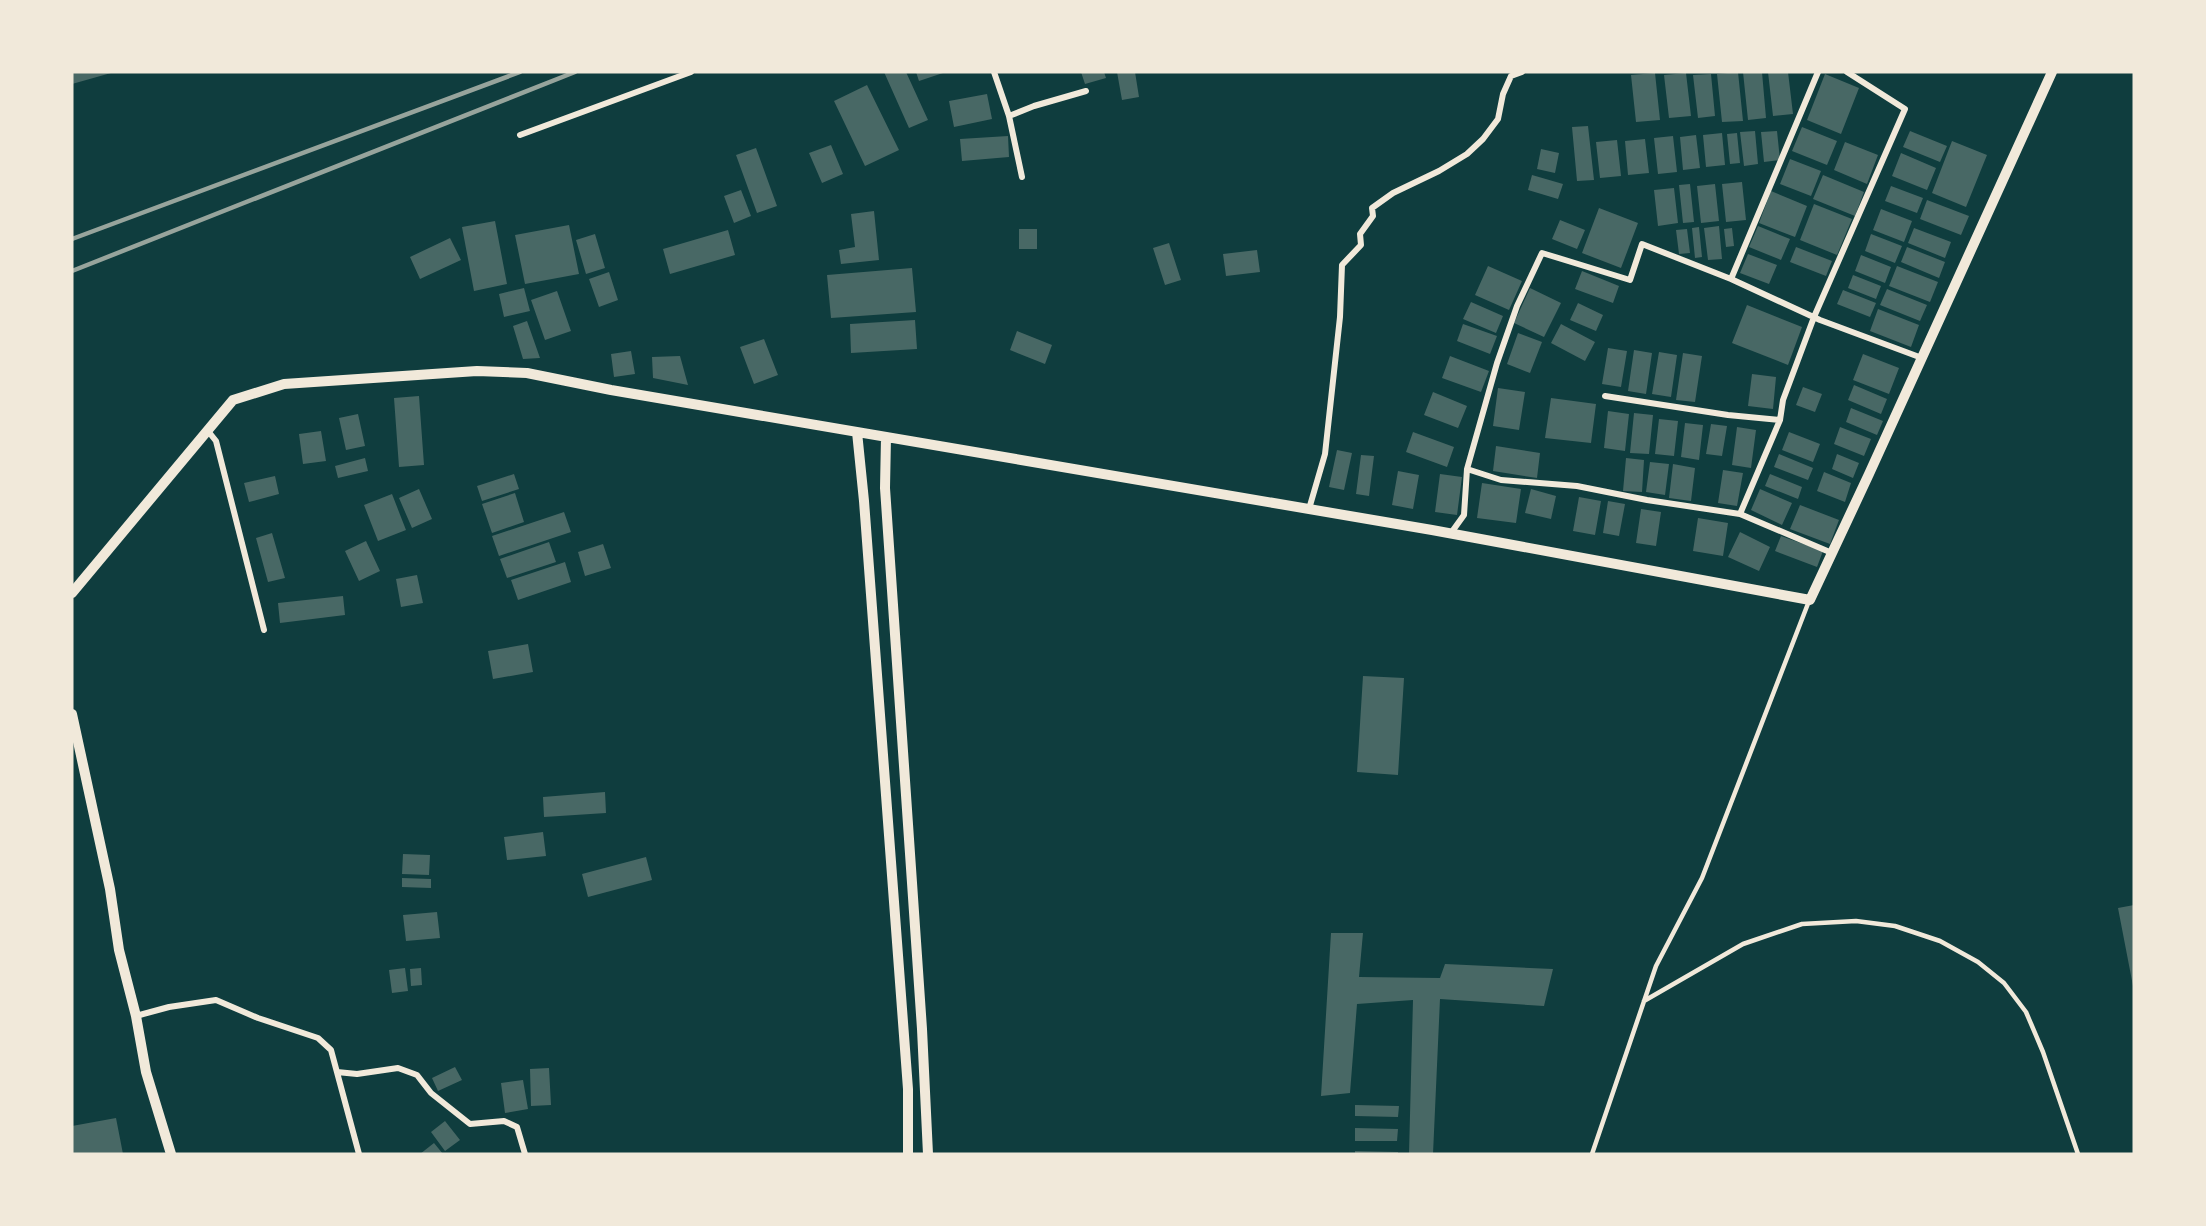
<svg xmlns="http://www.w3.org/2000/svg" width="2206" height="1226" viewBox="0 0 2206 1226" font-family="Figtree,sans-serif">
  <rect width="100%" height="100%" fill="#0f3d3e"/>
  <path fill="#486865" d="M 72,72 L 111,72 L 111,73 L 72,84 Z
    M 884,72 L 906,72 L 928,120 L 909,128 Z
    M 916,72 L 946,72 L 919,81 Z
    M 1081,72 L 1104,72 L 1106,78 L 1085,84 Z
    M 1117,72 L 1135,72 L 1139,97 L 1122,100 Z
    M 1738,72 L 1743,121 L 1722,122 L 1717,74 Z
    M 1743,72 L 1762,72 L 1766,118 L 1748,120 Z
    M 1768,72 L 1788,72 L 1793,114 L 1773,116 Z
    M 1655,73 L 1660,120 L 1636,122 L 1631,75 Z
    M 1686,73 L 1691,116 L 1669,118 L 1664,75 Z
    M 1711,74 L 1715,116 L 1698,118 L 1693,75 Z
    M 1825,74 L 1859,88 L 1841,134 L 1807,120 Z
    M 867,85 L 899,150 L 865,166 L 834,101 Z
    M 987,94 L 992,119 L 954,127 L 949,101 Z
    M 1588,126 L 1594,180 L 1577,181 L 1572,127 Z
    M 1802,127 L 1837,141 L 1827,165 L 1792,151 Z
    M 1755,131 L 1758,164 L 1744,166 L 1740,132 Z
    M 1777,131 L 1780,160 L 1764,162 L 1761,132 Z
    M 1910,131 L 1947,146 L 1940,162 L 1903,147 Z
    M 1722,133 L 1725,165 L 1706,167 L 1703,135 Z
    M 1737,133 L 1740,163 L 1730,164 L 1727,134 Z
    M 1696,135 L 1700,168 L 1683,170 L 1680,137 Z
    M 1008,136 L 1009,157 L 962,161 L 960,139 Z
    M 1673,136 L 1677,172 L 1658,174 L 1654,138 Z
    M 1645,139 L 1649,173 L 1628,175 L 1625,141 Z
    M 1617,140 L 1621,176 L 1600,178 L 1596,142 Z
    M 1952,141 L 1987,155 L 1966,207 L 1932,193 Z
    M 1845,142 L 1878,155 L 1867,184 L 1834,170 Z
    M 831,145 L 843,174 L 822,183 L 809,153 Z
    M 756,148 L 777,206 L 757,213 L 736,155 Z
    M 1541,149 L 1559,153 L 1555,173 L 1537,169 Z
    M 1901,153 L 1936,168 L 1927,190 L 1892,176 Z
    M 1790,159 L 1821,171 L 1811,196 L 1780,184 Z
    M 1532,175 L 1563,184 L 1558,199 L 1528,190 Z
    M 1823,175 L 1864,192 L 1855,216 L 1813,199 Z
    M 1742,182 L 1746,220 L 1726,222 L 1722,184 Z
    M 1690,184 L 1694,222 L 1683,223 L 1679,185 Z
    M 1715,184 L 1719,221 L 1701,223 L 1697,186 Z
    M 1891,186 L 1923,198 L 1917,213 L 1885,201 Z
    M 1674,188 L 1678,223 L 1658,226 L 1654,190 Z
    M 741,190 L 751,216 L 734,223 L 724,196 Z
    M 1771,191 L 1807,206 L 1795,237 L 1759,223 Z
    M 1927,200 L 1969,216 L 1961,235 L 1920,219 Z
    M 1814,204 L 1852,219 L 1837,255 L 1800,240 Z
    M 1599,208 L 1638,223 L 1621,268 L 1582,253 Z
    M 1881,209 L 1912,221 L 1904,242 L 1873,230 Z
    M 874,211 L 879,260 L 841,264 L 839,250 L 855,247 L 851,214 Z
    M 1560,220 L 1585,230 L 1577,249 L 1552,239 Z
    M 495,221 L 507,284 L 474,291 L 462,227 Z
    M 569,225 L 579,274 L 525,284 L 515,235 Z
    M 1719,226 L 1722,259 L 1708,260 L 1704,228 Z
    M 1758,226 L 1790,239 L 1781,260 L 1749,247 Z
    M 1699,227 L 1702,257 L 1695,258 L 1692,228 Z
    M 1732,228 L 1734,246 L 1726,247 L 1724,229 Z
    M 1914,228 L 1951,242 L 1945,258 L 1908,243 Z
    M 1019,229 L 1037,229 L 1037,249 L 1019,249 Z
    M 1687,229 L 1690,253 L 1679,254 L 1676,230 Z
    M 728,230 L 735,255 L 670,274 L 663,249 Z
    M 595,234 L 605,268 L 586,274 L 576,240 Z
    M 1871,234 L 1902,246 L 1895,263 L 1865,251 Z
    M 450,238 L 461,260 L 420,279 L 410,257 Z
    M 1169,243 L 1181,280 L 1165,285 L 1153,248 Z
    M 1796,247 L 1832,261 L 1826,276 L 1790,262 Z
    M 1907,247 L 1945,262 L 1939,278 L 1901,262 Z
    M 1257,250 L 1260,272 L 1226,276 L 1223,254 Z
    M 1748,254 L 1777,265 L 1769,284 L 1740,273 Z
    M 1861,255 L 1891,267 L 1885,283 L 1855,271 Z
    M 1488,266 L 1522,281 L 1509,310 L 1475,295 Z
    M 1897,266 L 1938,282 L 1930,302 L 1889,286 Z
    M 912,268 L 916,312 L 831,318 L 827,275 Z
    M 1582,271 L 1619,286 L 1613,303 L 1575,289 Z
    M 609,272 L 618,300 L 599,307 L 589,279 Z
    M 1853,275 L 1881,286 L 1876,299 L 1848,288 Z
    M 524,288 L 530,311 L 504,317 L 499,294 Z
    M 1530,288 L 1561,303 L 1544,337 L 1514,323 Z
    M 1887,289 L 1927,305 L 1920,321 L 1880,305 Z
    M 1843,290 L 1876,303 L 1870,317 L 1837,304 Z
    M 557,291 L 571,331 L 545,340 L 531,300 Z
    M 1471,302 L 1503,316 L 1496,333 L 1463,319 Z
    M 1578,303 L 1603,315 L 1596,331 L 1570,320 Z
    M 1747,305 L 1802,327 L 1788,365 L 1732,343 Z
    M 1878,309 L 1919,325 L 1911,347 L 1870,331 Z
    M 915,320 L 917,349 L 851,353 L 850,324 Z
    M 527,321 L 540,358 L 523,359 L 513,326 Z
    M 1463,324 L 1497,336 L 1490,354 L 1457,341 Z
    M 1561,324 L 1595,342 L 1585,361 L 1551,343 Z
    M 1017,331 L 1052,345 L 1045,364 L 1010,350 Z
    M 1518,333 L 1542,342 L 1530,373 L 1507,364 Z
    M 764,339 L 778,375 L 754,384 L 740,347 Z
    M 1608,348 L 1627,351 L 1621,387 L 1602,384 Z
    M 1634,350 L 1652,353 L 1646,394 L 1628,391 Z
    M 631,351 L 635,374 L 614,377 L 611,354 Z
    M 1659,352 L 1677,355 L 1671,397 L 1652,394 Z
    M 1683,353 L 1702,356 L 1695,402 L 1676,400 Z
    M 1863,354 L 1899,368 L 1889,394 L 1853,380 Z
    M 680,356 L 688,385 L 653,378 L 652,357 Z
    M 1450,356 L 1489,371 L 1481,392 L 1442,378 Z
    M 1752,374 L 1776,377 L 1773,409 L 1748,406 Z
    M 1854,385 L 1887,399 L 1881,414 L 1848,400 Z
    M 1803,387 L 1822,394 L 1815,412 L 1796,405 Z
    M 1498,388 L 1525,392 L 1519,430 L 1493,426 Z
    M 1433,392 L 1467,406 L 1458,428 L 1424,415 Z
    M 419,396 L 424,465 L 399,467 L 394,398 Z
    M 1551,398 L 1596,404 L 1591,443 L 1545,438 Z
    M 1851,408 L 1883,421 L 1877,435 L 1846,422 Z
    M 1608,411 L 1629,414 L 1625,451 L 1604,448 Z
    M 1634,413 L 1653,415 L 1649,454 L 1630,453 Z
    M 358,414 L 365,446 L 346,450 L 339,418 Z
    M 1659,419 L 1678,421 L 1674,456 L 1655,454 Z
    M 1685,423 L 1703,425 L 1699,460 L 1681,457 Z
    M 1711,424 L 1727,426 L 1722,456 L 1706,454 Z
    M 1737,427 L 1756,430 L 1751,468 L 1732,465 Z
    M 1840,427 L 1871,439 L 1864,456 L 1834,444 Z
    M 321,431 L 326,461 L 303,464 L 299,434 Z
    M 1413,432 L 1454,447 L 1447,467 L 1406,452 Z
    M 1789,432 L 1820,444 L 1813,462 L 1782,450 Z
    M 1496,446 L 1540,453 L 1537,478 L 1493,471 Z
    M 1337,450 L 1352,453 L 1344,490 L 1329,487 Z
    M 1779,454 L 1813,468 L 1808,480 L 1774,467 Z
    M 1837,454 L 1859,463 L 1853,478 L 1832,469 Z
    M 1361,455 L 1374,456 L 1369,496 L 1356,494 Z
    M 365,458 L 368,471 L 338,478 L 335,466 Z
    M 1626,458 L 1644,460 L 1642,492 L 1623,491 Z
    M 1650,462 L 1669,464 L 1665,495 L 1646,492 Z
    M 1673,464 L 1695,468 L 1691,501 L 1669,498 Z
    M 1723,470 L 1743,473 L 1737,506 L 1718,503 Z
    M 1398,471 L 1419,475 L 1413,509 L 1392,505 Z
    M 1824,472 L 1851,483 L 1845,502 L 1817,491 Z
    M 514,474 L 519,489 L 482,501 L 477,486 Z
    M 1440,474 L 1462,477 L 1457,515 L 1435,512 Z
    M 1770,474 L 1802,487 L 1798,499 L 1765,486 Z
    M 275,476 L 279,494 L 249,502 L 244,483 Z
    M 1482,483 L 1521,489 L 1516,523 L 1477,518 Z
    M 419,489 L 432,519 L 412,528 L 399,498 Z
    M 1531,489 L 1556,496 L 1551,519 L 1525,513 Z
    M 1760,489 L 1792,503 L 1782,525 L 1751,510 Z
    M 515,493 L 524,522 L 492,533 L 482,504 Z
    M 392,494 L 406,530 L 378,541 L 364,505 Z
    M 1579,497 L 1601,501 L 1595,535 L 1573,531 Z
    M 1608,501 L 1625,504 L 1619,536 L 1603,533 Z
    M 1800,505 L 1839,520 L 1830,544 L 1790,529 Z
    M 1641,509 L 1661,512 L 1656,546 L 1636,543 Z
    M 564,512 L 571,532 L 499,556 L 492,536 Z
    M 1698,518 L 1728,523 L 1723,556 L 1693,551 Z
    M 1740,532 L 1770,547 L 1759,571 L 1728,557 Z
    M 272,533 L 285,578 L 268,582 L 256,538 Z
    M 1781,536 L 1823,551 L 1817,567 L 1775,551 Z
    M 366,541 L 380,571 L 359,581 L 345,551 Z
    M 549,542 L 556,562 L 507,578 L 500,559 Z
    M 603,544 L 611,568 L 585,576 L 578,552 Z
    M 565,562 L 571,582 L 518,600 L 511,580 Z
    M 417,575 L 423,603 L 401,607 L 396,579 Z
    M 343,596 L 345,615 L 280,623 L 278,603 Z
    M 528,644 L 533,672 L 493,679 L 488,651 Z
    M 1363,676 L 1404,678 L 1398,775 L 1357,772 Z
    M 605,792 L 606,813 L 544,817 L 543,797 Z
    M 543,832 L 546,856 L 507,860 L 504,837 Z
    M 403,854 L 430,855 L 429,875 L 402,874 Z
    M 646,857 L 652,880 L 588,897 L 582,874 Z
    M 402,878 L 431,879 L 431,888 L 402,887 Z
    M 2134,905 L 2134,986 L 2133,986 L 2118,908 Z
    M 437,912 L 440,938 L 406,941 L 403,915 Z
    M 1331,933 L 1363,933 L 1359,977 L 1440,978 L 1445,964 L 1553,969 L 1544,1006 L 1440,999 L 1433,1154 L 1409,1154 L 1413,1000 L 1357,1004 L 1350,1093 L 1321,1096 Z
    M 405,968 L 408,991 L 392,993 L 389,970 Z
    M 421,968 L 422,985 L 411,986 L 410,969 Z
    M 455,1067 L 462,1080 L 438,1091 L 432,1078 Z
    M 549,1068 L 551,1105 L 531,1106 L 530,1069 Z
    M 523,1080 L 528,1109 L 505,1113 L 501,1083 Z
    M 1355,1105 L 1399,1106 L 1398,1117 L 1355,1116 Z
    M 116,1118 L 123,1154 L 72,1154 L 72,1126 Z
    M 445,1121 L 460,1140 L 445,1151 L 431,1132 Z
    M 1355,1128 L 1398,1129 L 1397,1141 L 1355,1141 Z
    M 434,1143 L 443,1154 L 420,1154 Z
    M 1355,1151 L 1398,1152 L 1398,1154 L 1355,1154 Z"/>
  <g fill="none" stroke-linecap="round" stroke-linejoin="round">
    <path stroke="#f1e9da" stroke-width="4.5" d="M 1644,1001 L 1743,944 L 1802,924 L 1856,921 L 1895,926 L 1940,941 L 1978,962 L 2004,983 L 2026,1012 L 2043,1052 L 2078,1154
      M 1592,1154 L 1656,966 L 1702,878 L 1809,601"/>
    <path stroke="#f1e9da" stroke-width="6" d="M 994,72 L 1009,116 L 1022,177
      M 1009,116 L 1034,106 L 1086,91
      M 520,135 L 691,72
      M 1731,279 L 1818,72
      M 1605,396 L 1728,415 L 1780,420 L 1783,400 L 1814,317 L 1905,109 L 1847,72
      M 208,431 L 216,441 L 264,630
      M 1467,469 L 1501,480 L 1577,486 L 1647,500 L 1740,514 L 1832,553
      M 1309,509 L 1325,454 L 1340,317 L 1342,265 L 1361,245 L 1360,234 L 1373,216 L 1372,208 L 1393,193 L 1439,171 L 1467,154 L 1483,139 L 1498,119 L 1503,94 L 1511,76 L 1522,72
      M 1740,514 L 1780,420
      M 1451,533 L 1464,515 L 1467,469 L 1497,363 L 1517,306 L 1542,253 L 1630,280 L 1642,244 L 1731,279 L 1820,320 L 1922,358
      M 136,1016 L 169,1007 L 216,1000 L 258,1018 L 318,1038 L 331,1050 L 359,1154
      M 337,1072 L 357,1074 L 398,1068 L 417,1075 L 431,1093 L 470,1124 L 504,1121 L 517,1127 L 525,1154"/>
    <path stroke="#f1e9da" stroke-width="10" d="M 857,432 L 864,501 L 908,1089 L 908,1154
      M 886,437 L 885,488 L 922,1029 L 928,1154
      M 72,593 L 233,400 L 284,384 L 477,371 L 527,373 L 611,390 L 1432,530 L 1810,600 L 1869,474 L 2052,72
      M 72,714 L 110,889 L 119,950 L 136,1016 L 146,1072 L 171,1154"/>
    <path stroke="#97a49c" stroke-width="4.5" d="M 72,239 L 520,72
      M 72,271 L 575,72"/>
  </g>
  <rect width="2206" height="1226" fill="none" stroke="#f1e9da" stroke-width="147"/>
</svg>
